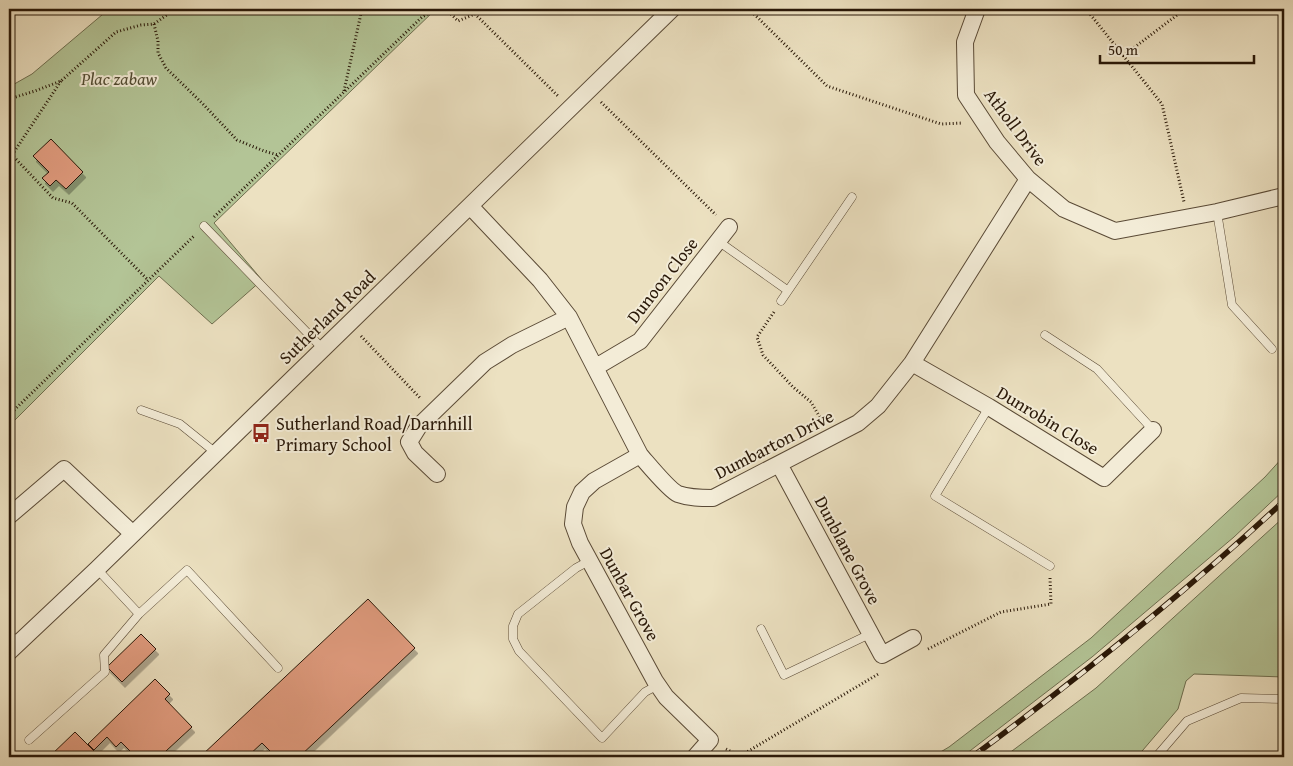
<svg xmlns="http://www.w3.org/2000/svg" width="1293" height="766" viewBox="0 0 1293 766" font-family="'Gentium Book Plus',serif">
  <defs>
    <filter id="shadow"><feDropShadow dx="3" dy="5.5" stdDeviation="0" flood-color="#0004"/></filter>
  </defs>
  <rect width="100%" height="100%" fill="#ece1c1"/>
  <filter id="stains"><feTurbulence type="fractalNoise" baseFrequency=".004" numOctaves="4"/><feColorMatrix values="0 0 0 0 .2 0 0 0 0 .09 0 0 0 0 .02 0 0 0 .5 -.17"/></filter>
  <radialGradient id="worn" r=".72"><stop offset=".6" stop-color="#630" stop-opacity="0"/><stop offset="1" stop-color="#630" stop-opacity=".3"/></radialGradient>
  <path fill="#b3c496" stroke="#6e6e4f" d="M 109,9 L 436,9 L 214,223 L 262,280 L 212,324 L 159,276 L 9,426 L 9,87 L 32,74 Z
    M 1284,456 L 1284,490 L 1234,537 L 1092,657 L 962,757 L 932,757 L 949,747 L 1091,638 L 1265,477 Z
    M 1284,517 L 1284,677 L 1194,674 L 1186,681 L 1178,709 L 1137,757 L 1004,757 L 1096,688 Z"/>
  <path fill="#e09b7e" stroke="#291808" filter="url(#shadow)" d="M 51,139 L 83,172 L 66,189 L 56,180 L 50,186 L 42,178 L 49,172 L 33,156 Z
    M 368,599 L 415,648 L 299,757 L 276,757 L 262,743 L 247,757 L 201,757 L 201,756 Z
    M 141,634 L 156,649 L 122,682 L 107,667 Z
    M 155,679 L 170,694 L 165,699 L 192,727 L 166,751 L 172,757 L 136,757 L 121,742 L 116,747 L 107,737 L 94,750 L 88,744 Z
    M 75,732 L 100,757 L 49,757 Z"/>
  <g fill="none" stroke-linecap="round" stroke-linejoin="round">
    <g stroke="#5a4a36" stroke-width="9">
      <path id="service" d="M 1217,212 L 1232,305 L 1272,349
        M 204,226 L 323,349
        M 718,241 L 787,290
        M 781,301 L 852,197
        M 1045,335 L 1097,369 L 1153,430
        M 989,407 L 935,496 L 1050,566
        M 141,410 L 180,424 L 216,453
        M 589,561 L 576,568 L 518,614 L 513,626 L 513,639 L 519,651 L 602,738 L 645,692 L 658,685
        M 97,569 L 139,614 L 187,570 L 278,668
        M 761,629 L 784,675 L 870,634
        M 9,634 L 19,643
        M 29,740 L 105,672 L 104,655 L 139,614
        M 1156,757 L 1187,721 L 1241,698 L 1284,699"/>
    </g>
    <g stroke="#5a4a36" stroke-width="18">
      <path id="minor" d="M 977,9 L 965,42 L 966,95 L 997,142 L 1028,179 L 1064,209 L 1115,231 L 1217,212 L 1284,196
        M 470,206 L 540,280 L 569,317 L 640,455 C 648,464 669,490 678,494 C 689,498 701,498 713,498 L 858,423 L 878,406 L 912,363 L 1028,179
        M 912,363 L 989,407 L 1104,478 L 1153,430
        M 596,367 L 640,341 L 729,227
        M 640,455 L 594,481 L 582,492 L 575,507 L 573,524 L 580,543 L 655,681 L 666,697 L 710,740 L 695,757
        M 779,464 L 882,655 L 913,638
        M 437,474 L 415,453 L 409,442 L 419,426 L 485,362 L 512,345 L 569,317
        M 9,516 L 64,469 L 133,534
        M 9,652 L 97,569 L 672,9"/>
    </g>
    <path stroke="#291808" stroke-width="3" stroke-dasharray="1 2.5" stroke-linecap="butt" d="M 446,9 L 458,21 L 475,14 L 558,96
      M 749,9 L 827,86 L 941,124 L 963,123
      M 1086,9 L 1162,104 L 1184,202
      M 154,24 L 158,41 L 158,53 L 166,68 L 202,103 L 237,140 L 264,151 L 278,155
      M 1123,56 L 1185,9
      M 61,81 L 12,155 L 53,198 L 72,203 L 148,280
      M 344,91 L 362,9
      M 9,99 L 35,91 L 61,81 L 116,32 L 141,25 L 154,24 L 175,9
      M 601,102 L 716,215
      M 214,217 L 422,17 L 437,9
      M 774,312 L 757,337 L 763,355 L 793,387 L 811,402 L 822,421
      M 361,336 L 421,399
      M 9,415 L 195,235
      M 928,649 L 1001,612 L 1051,604 L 1050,578
      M 726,749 L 740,756 L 880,673"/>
    <use href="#service" stroke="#f3ecd7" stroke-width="8"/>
    <use href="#minor" stroke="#f3ecd7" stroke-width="16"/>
    <g stroke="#291808" stroke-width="5.5">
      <path id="rail" d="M 972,757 C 1080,677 1185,593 1284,501"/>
    </g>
    <use href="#rail" stroke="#f3ecd7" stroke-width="4" stroke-dasharray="11" stroke-linecap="butt"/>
  </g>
  <defs>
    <g id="bus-bare" transform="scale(1.5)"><path d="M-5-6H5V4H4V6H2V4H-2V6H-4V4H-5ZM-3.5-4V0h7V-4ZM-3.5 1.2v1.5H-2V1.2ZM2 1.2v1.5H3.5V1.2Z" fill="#8f2418" stroke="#f3ecd7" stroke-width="2.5" paint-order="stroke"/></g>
  </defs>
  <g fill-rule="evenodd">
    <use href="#bus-bare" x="261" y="433"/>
  </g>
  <g text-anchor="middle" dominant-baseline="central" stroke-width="4" stroke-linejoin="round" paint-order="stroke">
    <g font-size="18" font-style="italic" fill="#524c33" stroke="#f3ecd7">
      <text x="119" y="78">Plac zabaw</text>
    </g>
    <g font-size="18" fill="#291808" stroke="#f3ecd7">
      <text transform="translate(1016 127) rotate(53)">Atholl Drive</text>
      <text transform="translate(662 280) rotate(-52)">Dunoon Close</text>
      <text transform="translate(327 317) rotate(-44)">Sutherland Road</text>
      <text transform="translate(1048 420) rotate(31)">Dunrobin Close</text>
      <text transform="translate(774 444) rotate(-27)">Dumbarton Drive</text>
      <text transform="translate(848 550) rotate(62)">Dunblane Grove</text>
      <text transform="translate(630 594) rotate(61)">Dunbar Grove</text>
    </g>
    <g font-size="18" fill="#291808" stroke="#f3ecd7" text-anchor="start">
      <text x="276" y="423">Sutherland Road/Darnhill<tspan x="276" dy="21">Primary School</tspan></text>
    </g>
  </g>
  <rect width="1293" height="766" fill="none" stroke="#ece1c1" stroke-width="30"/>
  <rect x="10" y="10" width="1273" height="746" fill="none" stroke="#291808" stroke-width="2.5"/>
  <rect x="15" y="15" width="1263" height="736" fill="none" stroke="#291808"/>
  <path d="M1100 55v8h154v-8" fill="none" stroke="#291808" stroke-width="2.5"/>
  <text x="1108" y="55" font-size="15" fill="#291808" stroke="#f3ecd7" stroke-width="4" paint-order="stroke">50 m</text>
  <rect width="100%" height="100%" filter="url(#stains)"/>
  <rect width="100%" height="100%" fill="url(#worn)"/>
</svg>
